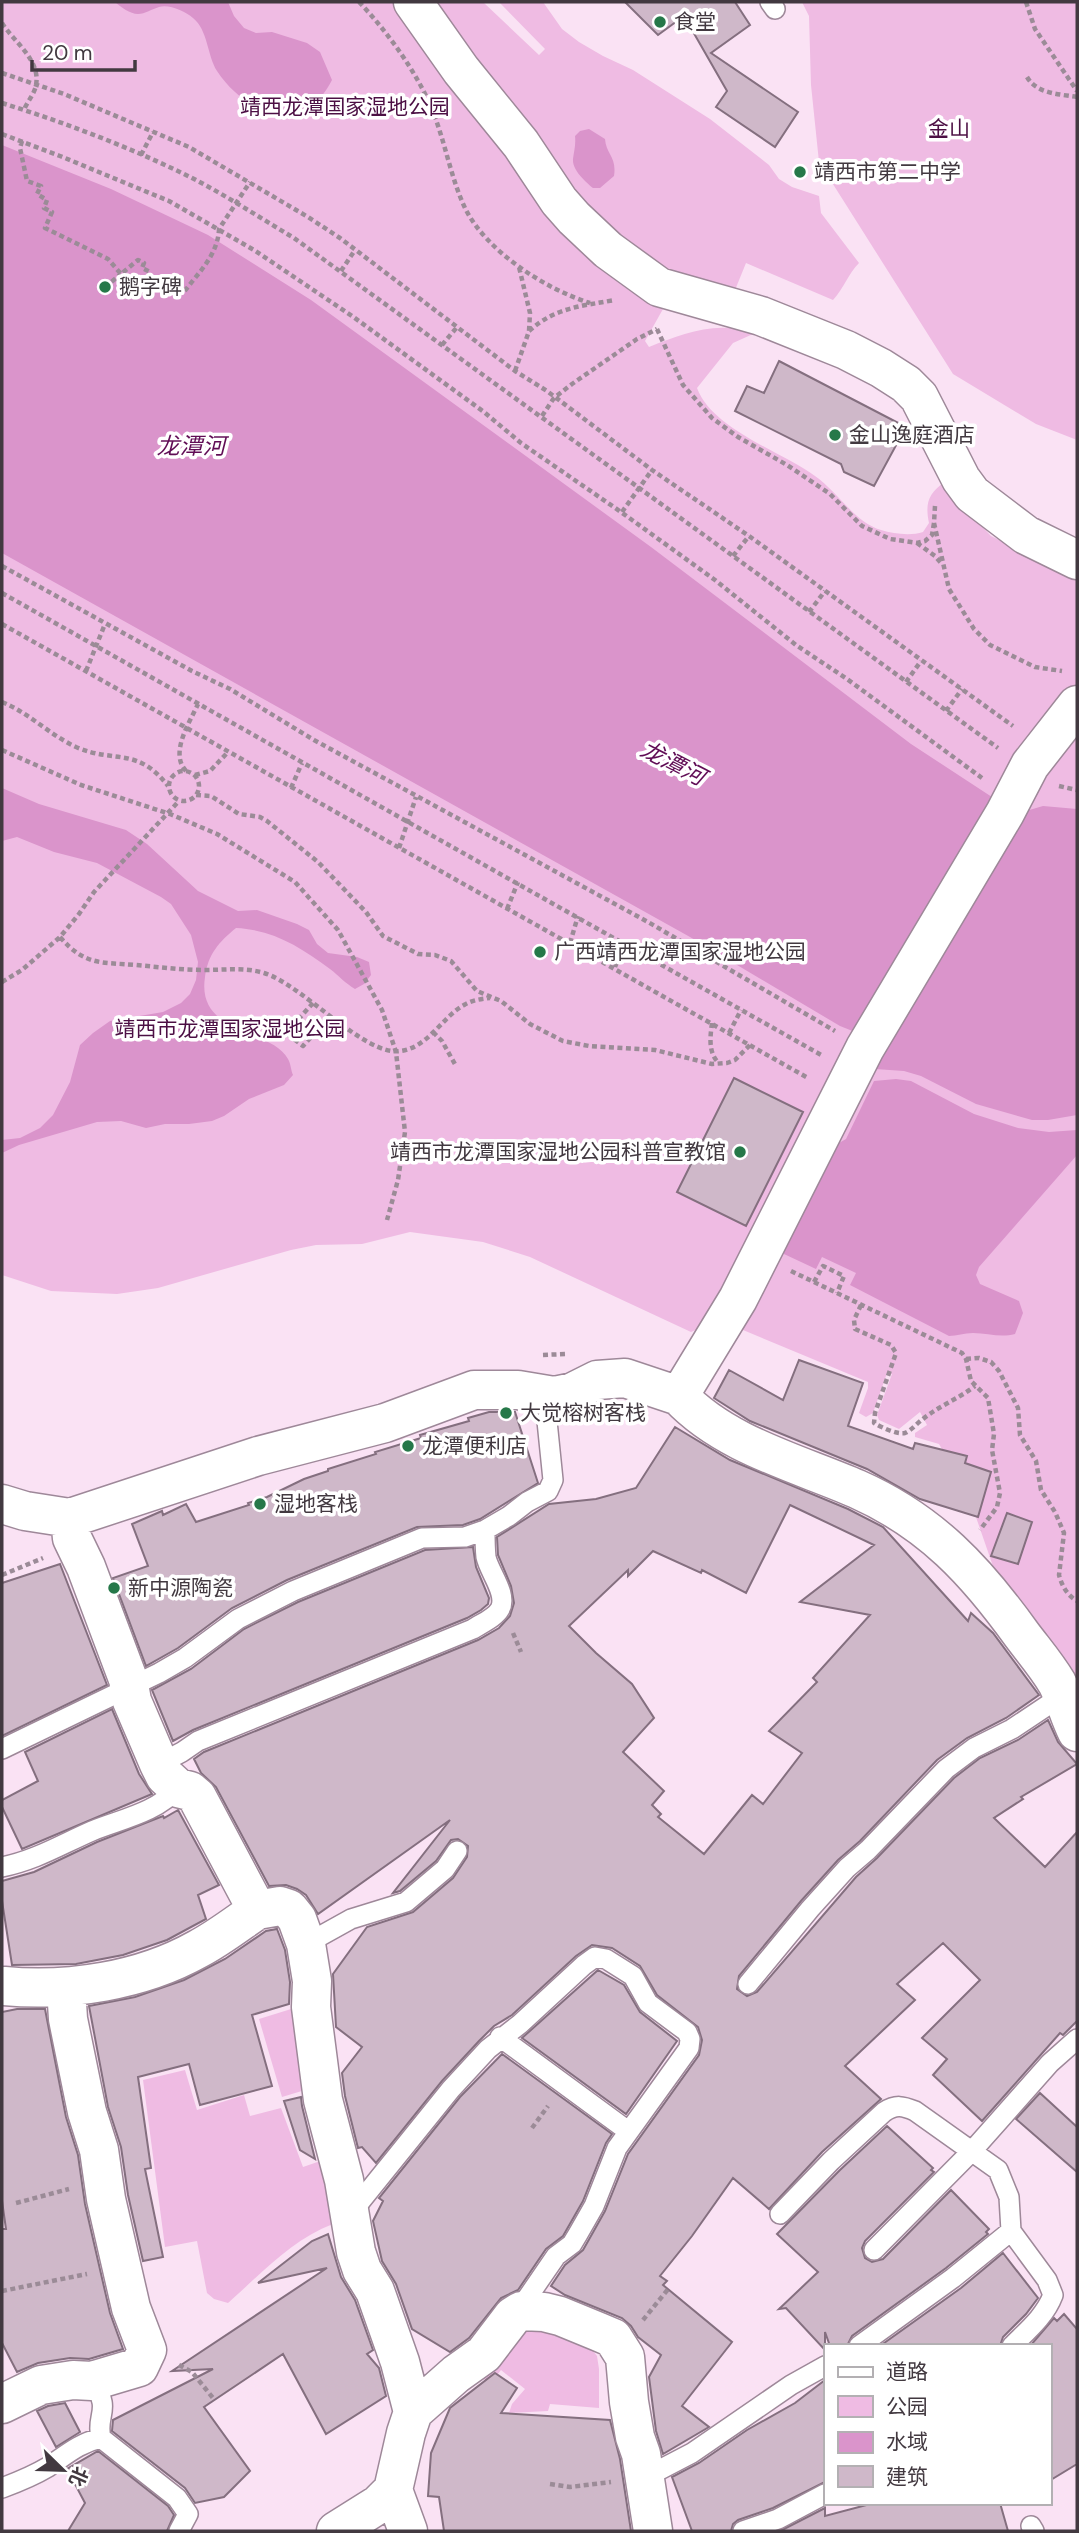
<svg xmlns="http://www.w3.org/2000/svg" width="1079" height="2533" viewBox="0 0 1079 2533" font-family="'DM Sans','Noto Sans SC',sans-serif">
  <rect width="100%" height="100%" fill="#fae2f4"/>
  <path fill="#efbbe3" d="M 2,2 L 483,2 L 539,55 L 545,49 L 499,2 L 543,2 L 562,29 L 579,42 L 603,56 L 633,70 L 710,119 L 769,165 L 779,179 L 792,187 L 819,196 L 821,213 L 859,263 C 848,274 844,288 833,300 L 746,263 L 733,295 L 672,293 L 645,341 L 649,347 C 681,334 720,319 753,334 L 733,343 L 697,388 C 712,429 782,452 815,476 C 838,492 854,522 881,530 C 894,534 911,536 923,532 L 929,523 C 925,504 928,493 945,482 L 960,503 L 991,536 L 1077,578 L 1077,1727 L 995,1572 L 968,1494 L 939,1444 L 915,1437 L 915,1433 L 927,1425 L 920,1412 L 899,1429 L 879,1420 L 877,1415 L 892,1374 L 887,1373 L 873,1413 L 866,1417 L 859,1413 L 868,1388 L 868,1382 L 743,1330 L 747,1319 L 734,1314 L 691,1332 L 530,1257 L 483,1242 L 410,1232 L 362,1244 L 316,1245 L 291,1250 L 158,1288 L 117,1294 L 51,1291 L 2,1275 Z
    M 802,2 L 1077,2 L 1077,440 L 1036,424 L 953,374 L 819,162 L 811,85 L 809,16 Z
    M 304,2005 L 315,2087 L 282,2097 L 259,2019 Z
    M 185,2070 L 197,2110 L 244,2095 L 250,2116 L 281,2108 L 303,2167 L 329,2158 L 333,2224 C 291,2240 261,2274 228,2303 L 214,2299 L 207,2293 L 197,2241 L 165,2247 L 143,2080 Z
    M 523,2323 L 583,2338 L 597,2356 L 599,2369 L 599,2408 L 550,2404 L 548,2411 L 509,2413 L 512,2404 L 525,2389 L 501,2370 L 490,2384 L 470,2368 Z"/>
  <path fill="#da94cb" d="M 115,2 L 228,2 L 234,16 L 244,28 L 256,33 L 272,32 L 307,43 L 320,52 L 332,80 C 304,136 246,115 217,71 C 207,55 208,30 193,18 C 185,11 169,4 159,7 C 152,9 145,14 138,14 C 130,14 121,7 115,2 Z
    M 589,129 L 605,139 C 606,154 617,157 614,176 L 600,188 L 593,188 C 586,182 572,170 573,159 C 574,151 576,145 575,136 L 580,131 Z
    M 2,145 L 111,189 L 208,235 L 311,300 L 651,547 L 911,744 L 995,799 L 855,1032 L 840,1026 L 690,937 L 2,553 Z
    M 2,788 L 39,804 L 126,830 L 147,844 L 198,891 L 238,911 L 257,910 L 297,924 L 309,930 L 317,944 L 328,953 L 357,957 L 369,962 L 371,975 L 364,984 L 355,989 C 345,983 339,976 330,969 C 300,947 274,930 236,928 C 219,942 208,954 205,977 C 196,1035 271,1028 288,1059 C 291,1064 291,1071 293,1075 L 284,1085 L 249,1099 L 224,1116 L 212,1121 L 189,1124 L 165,1124 L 146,1128 L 121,1121 L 97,1122 L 19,1145 L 2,1153 L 2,1140 L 20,1138 L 40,1128 L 53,1115 L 70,1082 L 80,1045 L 93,1033 L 110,1021 L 163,1012 L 181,1003 L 190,994 L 196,980 L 198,962 L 191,935 L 171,904 L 161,897 L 97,863 L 54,852 L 17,837 L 2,841 Z
    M 1043,806 L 1077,809 L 1077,1115 L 1048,1120 L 1032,1120 L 976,1104 L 921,1076 L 904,1071 L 875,1069 L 1026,811 Z
    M 896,1079 L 911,1081 L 974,1114 L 1018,1128 L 1049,1132 L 1077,1130 L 1077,1155 L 979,1267 L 976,1275 L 980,1284 L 1019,1301 L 1023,1313 L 1015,1334 C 1000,1338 988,1333 973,1333 C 964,1333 957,1336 949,1336 L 850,1285 L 856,1273 L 822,1257 L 816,1269 L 784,1254 L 782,1247 L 832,1141 L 839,1143 L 846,1139 L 874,1081 Z"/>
  <path fill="#cfb8c9" stroke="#846f7f" stroke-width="2" fill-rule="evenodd" d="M 625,2 L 735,2 L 750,25 L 711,53 L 798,112 L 775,147 L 716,107 L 727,91 L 684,16 L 658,35 Z
    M 779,361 L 906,427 L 874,486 L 844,472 L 841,464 L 735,411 L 747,386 L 764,393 Z
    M 734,1078 L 803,1112 L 746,1226 L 677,1192 Z
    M 799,1360 L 863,1383 L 848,1426 L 913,1449 L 915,1443 L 967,1456 L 965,1463 L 991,1472 L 978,1517 L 920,1499 L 867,1469 L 750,1421 L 714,1398 L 729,1370 L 783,1400 Z
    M 489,1412 L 515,1412 L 538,1483 L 480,1519 L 463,1525 L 417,1527 L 287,1580 L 232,1608 L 178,1648 L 146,1666 L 113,1578 L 148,1566 L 132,1524 L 162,1511 L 163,1515 L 186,1504 L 196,1522 L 249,1505 L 248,1503 L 267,1497 L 304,1479 L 328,1471 L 328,1469 L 376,1454 L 375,1452 L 421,1438 L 420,1435 L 469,1421 L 468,1418 Z
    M 675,1427 L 730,1460 L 848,1509 L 883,1527 L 968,1621 L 971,1613 L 993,1633 L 1039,1695 L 1006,1718 L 967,1738 L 937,1760 L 860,1841 L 838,1860 L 801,1901 L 739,1976 L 737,1989 L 747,1996 L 757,1992 L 856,1877 L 877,1858 L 954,1778 L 980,1758 L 1018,1740 L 1048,1720 L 1058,1742 L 1077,1764 L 1021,1797 L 1023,1799 L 994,1818 L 1045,1867 L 1077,1832 L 1077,2021 L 1063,2035 L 1060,2033 L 982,2121 L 933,2075 L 947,2059 L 922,2038 L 980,1980 L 943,1943 L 897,1984 L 915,2000 L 845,2066 L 881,2099 L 822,2152 L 769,2209 L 733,2178 L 692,2236 L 660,2276 L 667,2281 L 663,2285 L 732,2342 L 682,2406 L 709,2427 L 663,2454 L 656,2431 L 649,2377 L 661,2355 L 638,2337 L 631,2326 L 622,2318 L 565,2295 L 551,2286 L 565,2265 L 583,2250 L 605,2211 L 628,2154 L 699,2055 L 702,2040 L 698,2027 L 657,1995 L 640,1966 L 612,1948 L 592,1945 L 576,1956 L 512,2015 L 494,2026 L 479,2041 L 442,2081 L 376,2163 L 362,2147 L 358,2148 L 345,2096 L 342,2073 L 362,2047 L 336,2027 L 333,1974 L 367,1927 L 413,1912 L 453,1878 L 467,1857 L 468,1846 L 458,1839 L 451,1840 L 436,1861 L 400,1891 L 393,1893 L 450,1820 L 318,1914 L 306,1895 L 297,1889 L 286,1885 L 269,1886 L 216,1787 L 201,1773 L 194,1759 L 204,1752 L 478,1640 L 499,1628 L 510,1616 L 514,1603 L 511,1586 L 498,1555 L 497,1537 L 549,1504 L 596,1499 L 636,1488 ZM 790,1505 L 874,1545 L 800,1602 L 870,1615 L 813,1678 L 817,1682 L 769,1731 L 802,1753 L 763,1804 L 752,1795 L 704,1854 L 658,1817 L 661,1814 L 652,1805 L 664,1791 L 623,1752 L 654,1718 L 632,1684 L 596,1653 L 569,1626 L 628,1570 L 628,1576 L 653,1551 L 701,1573 L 702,1570 L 746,1593 Z
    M 1007,1513 L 1032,1522 L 1018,1564 L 991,1556 Z
    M 473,1547 L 476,1567 L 489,1598 L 488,1604 L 481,1610 L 467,1618 L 193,1730 L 173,1741 L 152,1690 L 191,1669 L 244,1629 L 298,1602 L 425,1550 Z
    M 60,1564 L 107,1685 L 2,1736 L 2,1583 Z
    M 112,1709 L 139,1774 L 152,1794 L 22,1849 L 2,1807 L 2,1800 L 38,1781 L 25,1752 Z
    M 178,1810 L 219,1885 L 198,1895 L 206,1919 L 167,1940 L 123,1955 L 76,1964 L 12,1965 L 2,1901 L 2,1881 L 34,1872 L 97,1842 L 163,1816 L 164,1818 Z
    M 277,1929 L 285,1950 L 290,1982 L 289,2004 L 252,2015 L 272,2086 L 200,2105 L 189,2064 L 138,2077 L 151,2168 L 145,2169 L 163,2257 L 143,2261 L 128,2195 L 121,2147 L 108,2107 L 89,2006 L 135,1997 L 184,1980 L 225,1959 L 266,1931 Z
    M 598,1970 L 624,1985 L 640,2012 L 677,2041 L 626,2114 L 522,2038 Z
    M 17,2009 L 45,2009 L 66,2117 L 78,2155 L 85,2204 L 110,2313 L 123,2349 L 89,2359 L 70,2358 L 38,2363 L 17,2372 L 2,2343 L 2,2229 L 6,2229 L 2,2201 L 2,2012 Z
    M 502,2054 L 612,2134 L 606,2143 L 583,2201 L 563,2236 L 546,2249 L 518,2290 L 501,2298 L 469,2338 L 450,2352 L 412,2329 L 396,2284 L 382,2261 L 373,2221 L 383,2201 L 379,2198 L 460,2097 Z
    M 1040,2093 L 1077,2127 L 1077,2172 L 1016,2119 Z
    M 301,2097 L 302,2106 L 315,2159 L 300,2150 L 284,2101 Z
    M 887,2126 L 933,2168 L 931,2170 L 934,2172 L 865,2241 L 862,2248 L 865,2258 L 872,2262 L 883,2259 L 951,2190 L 989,2229 L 986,2232 L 988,2234 L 946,2268 L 852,2336 L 847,2346 L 830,2346 L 825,2332 L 825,2350 L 786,2308 L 779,2309 L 818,2272 L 777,2234 L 840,2170 Z
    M 328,2234 L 341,2277 L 355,2300 L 373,2350 L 367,2354 L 379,2368 L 386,2396 L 326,2434 L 283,2354 L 204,2407 L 250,2471 L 224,2497 L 195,2503 L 185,2488 L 112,2431 L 113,2420 L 213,2369 L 172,2371 L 327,2268 L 258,2283 L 312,2241 Z
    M 1003,2253 L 1038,2298 L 1026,2314 L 1003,2337 L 1000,2346 L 880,2346 L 961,2288 Z
    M 1064,2314 L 1077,2329 L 1077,2464 L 1049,2481 L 1049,2346 L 1030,2346 L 1054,2318 L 1057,2321 Z
    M 495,2373 L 517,2388 L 501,2413 L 610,2420 L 620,2459 L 631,2531 L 444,2531 L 439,2497 L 428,2496 L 431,2453 L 450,2408 Z
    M 825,2380 L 825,2482 L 773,2508 L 738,2520 L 733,2524 L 731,2531 L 692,2531 L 672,2477 L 699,2463 L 747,2430 L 795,2403 Z
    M 65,2403 L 80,2432 L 56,2447 L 37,2411 L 48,2406 Z
    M 98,2451 L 168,2506 L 174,2515 L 167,2531 L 68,2531 L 85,2503 L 67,2469 Z
    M 874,2503 L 1000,2503 L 1008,2531 L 780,2531 L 825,2508 L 825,2516 Z"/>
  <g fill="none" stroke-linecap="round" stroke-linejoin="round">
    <g stroke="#9e8899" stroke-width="22">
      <path id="service" d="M 770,2 L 775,9
        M 2,1749 L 159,1673 L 185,1658 L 238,1619 L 293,1591 L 422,1538 L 465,1537 L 485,1530 L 509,1516 L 527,1502 L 548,1491 L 553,1480 L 547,1421 L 554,1396
        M 159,1764 L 182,1752 L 198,1741 L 473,1629 C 482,1623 495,1618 500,1609 C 508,1594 489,1572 486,1557 C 485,1548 485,1539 485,1530
        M 2,1867 C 36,1860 60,1845 92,1831 C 121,1819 156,1813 178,1788
        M 306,1944 L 351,1919 L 406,1902 L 445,1869 L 457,1851
        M 748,1984 L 810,1909 L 847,1868 L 868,1850 L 946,1769 L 974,1748 L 1012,1729 L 1063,1695
        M 500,2037 L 628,2131
        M 351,2213 L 451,2089 L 488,2049 L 520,2024 L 584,1965 L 595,1957 L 606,1959 L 633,1976 L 648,2003 L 687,2032 L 690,2039 L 689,2048 L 617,2148 L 594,2206 L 578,2234 L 572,2244 L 556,2256 L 523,2304 L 521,2311
        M 780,2214 L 831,2161 L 884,2112 C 896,2104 903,2106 915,2111 L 998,2170 L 1009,2197 L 1011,2231 L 1047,2280 L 1053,2295 C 1045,2316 1028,2330 1012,2346
        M 874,2250 L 972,2151 L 1050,2063 L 1077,2039
        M 859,2346 L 953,2278 L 1011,2231
        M 92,2381 C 113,2411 95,2414 101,2438 L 177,2498 L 188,2514 L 179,2531
        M 644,2478 L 692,2453 L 791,2385 L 825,2366
        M 2,2488 C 18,2482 33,2476 48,2467 C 66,2455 79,2443 101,2438
        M 1031,2526 L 1034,2531
        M 743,2531 L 778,2519 L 825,2494"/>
    </g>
    <g stroke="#9e8899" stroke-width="41">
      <path id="minor" d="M 413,2 L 461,70 L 521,144 L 559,201 L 574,218 L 608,250 L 659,287 L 761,316 L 846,350 L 881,368 L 906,384 L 919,397 L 961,479 L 972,494 L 1026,535 L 1077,560
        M 679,1396 C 725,1445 797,1463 857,1489 C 931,1522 976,1571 1022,1635 C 1034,1651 1047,1666 1057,1683 C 1065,1699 1069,1716 1077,1732
        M 2,1504 L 25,1511 L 70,1518 L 258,1456 L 385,1423 L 474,1390 L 518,1390 L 554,1396 L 573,1392 L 597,1380 L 625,1378 L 679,1396 L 738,1299 L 865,1048 L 1005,813 L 1030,765 L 1077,705
        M 70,1518 L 72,1538 L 86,1567 L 128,1679 L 132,1701 L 159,1764 L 165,1776 L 178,1788 L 190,1791 L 197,1797 L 257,1910 L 280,1906 L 289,1909 L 297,1919 L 306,1944 L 312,1981 L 311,2007 L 323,2100 L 344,2180 L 356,2252 L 362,2270 L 375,2291 L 400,2362 L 413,2412 L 406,2433 L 393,2490 L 379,2504 L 336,2531
        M 4,1986 C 68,1992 141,1981 198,1949 C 219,1938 238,1923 257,1910
        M 2,2404 L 41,2385 L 73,2380 L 92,2381 L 139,2367 L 147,2350 L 131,2308 L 106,2199 L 99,2150 L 87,2112 L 68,2019 L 66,1987
        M 413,2412 L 456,2374 L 484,2354 L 513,2316 L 521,2311 L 544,2312 L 560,2316 L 599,2332 L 613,2338 L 625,2357 L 629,2402 L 635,2437 L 641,2454 L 653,2531
        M 393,2490 L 408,2531"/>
    </g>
    <path stroke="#9b8b97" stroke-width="4.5" stroke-dasharray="5 3.5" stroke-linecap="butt" d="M 359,2 C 386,30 416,71 431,107 C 445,140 450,176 465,208 C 486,251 545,289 590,303
      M 1026,2 L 1035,29 L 1077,91
      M 2,23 C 13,41 41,60 36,85 C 35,93 27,102 24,110
      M 2,73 L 64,94 L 189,147 L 308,217 L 340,238 L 515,371 L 547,391 L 652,470 L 749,536 L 1013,726
      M 1027,77 C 1037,94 1059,94 1077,97
      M 2,103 C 63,122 124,145 182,173 C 221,192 257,216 294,238 L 998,748
      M 2,134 L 60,156 L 169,201 L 254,250 L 352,316 L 484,412 L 521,443 L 621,512 L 715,580 L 796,645 L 847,679 L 982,778
      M 22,141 L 20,148 L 27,181 L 41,186 L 37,194 L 47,200 L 44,208 L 52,212 L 45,228 L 108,259 L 121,274 L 138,260 L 144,263 L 142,268 L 150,272 L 149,277 L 184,292 C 198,273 218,255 219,229 L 250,182
      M 141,155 L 153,132
      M 341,271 L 355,250
      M 105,287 L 121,274
      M 657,329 L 683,385 L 712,418 L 738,437 L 787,465 L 830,494 L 862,526 L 890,539 L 917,543 L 925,541 L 932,535 L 934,523
      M 529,331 C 556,307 582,306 615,300
      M 442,345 L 457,327
      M 515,371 L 529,331 L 530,313 L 519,267
      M 542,416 L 554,398 L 572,384 L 637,339 L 657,329
      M 935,506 L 934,523 L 949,589 L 974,629 L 990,645 L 1035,667 L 1062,671
      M 622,512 L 652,470
      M 917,543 L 935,556 L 941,563
      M 733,556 L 749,536
      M 2,566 L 192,671 L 230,689 L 314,740 L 648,922 L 835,1031
      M 2,593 L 823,1056
      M 809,612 L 825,591
      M 2,624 L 808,1078
      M 86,671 L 105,624
      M 906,682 L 921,661
      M 2,702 C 29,713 50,735 76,747 C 115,764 137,746 168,786
      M 946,711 L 962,689
      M169 786a15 15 0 1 1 30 0a15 15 0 1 1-30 0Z
      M 186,771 C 169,753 190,722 198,704
      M 195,775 L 210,771 L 228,752
      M 1059,786 L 1077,790
      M 291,788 L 302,763
      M 196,795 L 211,796 L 239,814 L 260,817 L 267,821 L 318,862 L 366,912 L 383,936 L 418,954 L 435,955 L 451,961 L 477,991 L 501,1001 L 530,1024 L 563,1041 L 589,1046 L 655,1050 L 712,1064 L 727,1063 L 735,1060 L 750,1045
      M 399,848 L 416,797
      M 507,909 L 518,882
      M 60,937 C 85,966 101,962 136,965 C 159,967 182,970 205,970 C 225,970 244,967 264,973 C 303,985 364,1056 400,1051 C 428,1048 442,1017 464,1005 C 472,1000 481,999 490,998
      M 570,943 L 578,916
      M 615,967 L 625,943
      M 2,982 L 22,970 L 60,937 L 79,914 L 94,892 L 179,801
      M 313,1003 L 286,1033 L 303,1046 L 330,1016
      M 712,1023 C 710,1038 708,1054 720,1064
      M 433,1032 L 442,1041 L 456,1066
      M 729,1033 L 741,1010
      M 791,1271 L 962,1353 L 966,1359 L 971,1381 L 988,1398 L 994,1434 L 992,1450 L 1000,1493 L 997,1507 L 980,1530
      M 814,1282 L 823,1266 L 844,1276 L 837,1293
      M 861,1305 L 854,1320 L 855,1329 L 891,1345 L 896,1353 L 875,1413 L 874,1423 C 881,1427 897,1435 905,1433 C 912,1430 917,1423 923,1419 C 939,1406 958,1399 975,1386
      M 543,1355 L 565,1354
      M 966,1359 L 979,1358 L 991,1362 L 999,1371 L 1018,1408 L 1020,1435 L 1036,1461 L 1041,1490 L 1055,1512 L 1064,1533 L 1059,1575 C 1062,1586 1067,1595 1077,1601
      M 2,1575 L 43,1558
      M 513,1633 L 521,1652
      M 532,2128 L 548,2106
      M 16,2203 L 69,2189
      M 2,2291 L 87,2274
      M 643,2320 L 669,2288
      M 179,2365 L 192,2372 L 213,2398
      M 550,2484 L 570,2487 L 611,2482"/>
    <use href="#service" stroke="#fff" stroke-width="19"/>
    <use href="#minor" stroke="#fff" stroke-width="38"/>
    <path stroke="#9b8b97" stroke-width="4.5" stroke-dasharray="5 3.5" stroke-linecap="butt" d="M 2,750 L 81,785 L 170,814 L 217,834 L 295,882 L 338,930 L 382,1010 L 396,1052 L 405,1132 L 398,1180 L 387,1220"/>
  </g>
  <g fill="#267849" stroke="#fff" stroke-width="2.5">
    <circle cx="660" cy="22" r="7"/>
    <circle cx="800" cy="172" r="7"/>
    <circle cx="105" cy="287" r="7"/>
    <circle cx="835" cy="435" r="7"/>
    <circle cx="540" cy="952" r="7"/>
    <circle cx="740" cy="1152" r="7"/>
    <circle cx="506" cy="1413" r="7"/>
    <circle cx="408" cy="1446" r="7"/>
    <circle cx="260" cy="1504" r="7"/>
    <circle cx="114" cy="1588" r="7"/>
  </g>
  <g text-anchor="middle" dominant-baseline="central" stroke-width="7" stroke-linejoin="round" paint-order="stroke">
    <g font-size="21" fill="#423940" stroke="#fff" text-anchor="start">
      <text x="674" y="22">食堂</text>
      <text x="814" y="172">靖西市第二中学</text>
      <text x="119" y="287">鹅字碑</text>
      <text x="849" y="435">金山逸庭酒店</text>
      <text x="554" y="952">广西靖西龙潭国家湿地公园</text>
      <text x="726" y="1152" text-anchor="end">靖西市龙潭国家湿地公园科普宣教馆</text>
      <text x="520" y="1413">大觉榕树客栈</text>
      <text x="422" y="1446">龙潭便利店</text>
      <text x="274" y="1504">湿地客栈</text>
      <text x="128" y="1588">新中源陶瓷</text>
    </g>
    <g font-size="21" fill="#4c0f44" stroke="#fff">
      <text x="345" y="107">靖西龙潭国家湿地公园</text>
      <text x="949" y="129">金山</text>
      <text x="230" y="1029">靖西市龙潭国家湿地公园</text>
    </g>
    <g font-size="23" font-style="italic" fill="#600c55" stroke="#fff">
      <text x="191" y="446">龙潭河</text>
      <text transform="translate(673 763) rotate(27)">龙潭河</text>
    </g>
  </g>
  <rect width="1079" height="2533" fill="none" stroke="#423940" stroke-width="7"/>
  <rect x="824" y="2344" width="228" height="161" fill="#ffffff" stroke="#b3b0b3" stroke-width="2"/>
  <rect x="838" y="2367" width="35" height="10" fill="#ffffff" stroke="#b3b0b3" stroke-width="2"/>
  <text x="886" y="2379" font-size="21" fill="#423940">道路</text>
  <rect x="838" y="2396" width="35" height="21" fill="#efbbe3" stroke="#b3b0b3" stroke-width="2"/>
  <text x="886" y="2414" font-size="21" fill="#423940">公园</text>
  <rect x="838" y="2432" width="35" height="21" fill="#da94cb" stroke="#b3b0b3" stroke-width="2"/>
  <text x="886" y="2449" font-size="21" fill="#423940">水域</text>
  <rect x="838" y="2466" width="35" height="21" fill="#cfb8c9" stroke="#b3b0b3" stroke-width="2"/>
  <text x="886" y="2484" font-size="21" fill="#423940">建筑</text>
  <g transform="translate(63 2470) rotate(113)" stroke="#ffffff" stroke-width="5" paint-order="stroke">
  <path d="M0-5L12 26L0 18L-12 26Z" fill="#423940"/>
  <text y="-10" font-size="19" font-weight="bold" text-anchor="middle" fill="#423940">北</text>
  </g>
  <path d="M32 60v10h103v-10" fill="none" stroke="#423940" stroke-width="3.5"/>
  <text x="42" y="60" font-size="21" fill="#423940" stroke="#ffffff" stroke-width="5" paint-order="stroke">20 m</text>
</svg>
